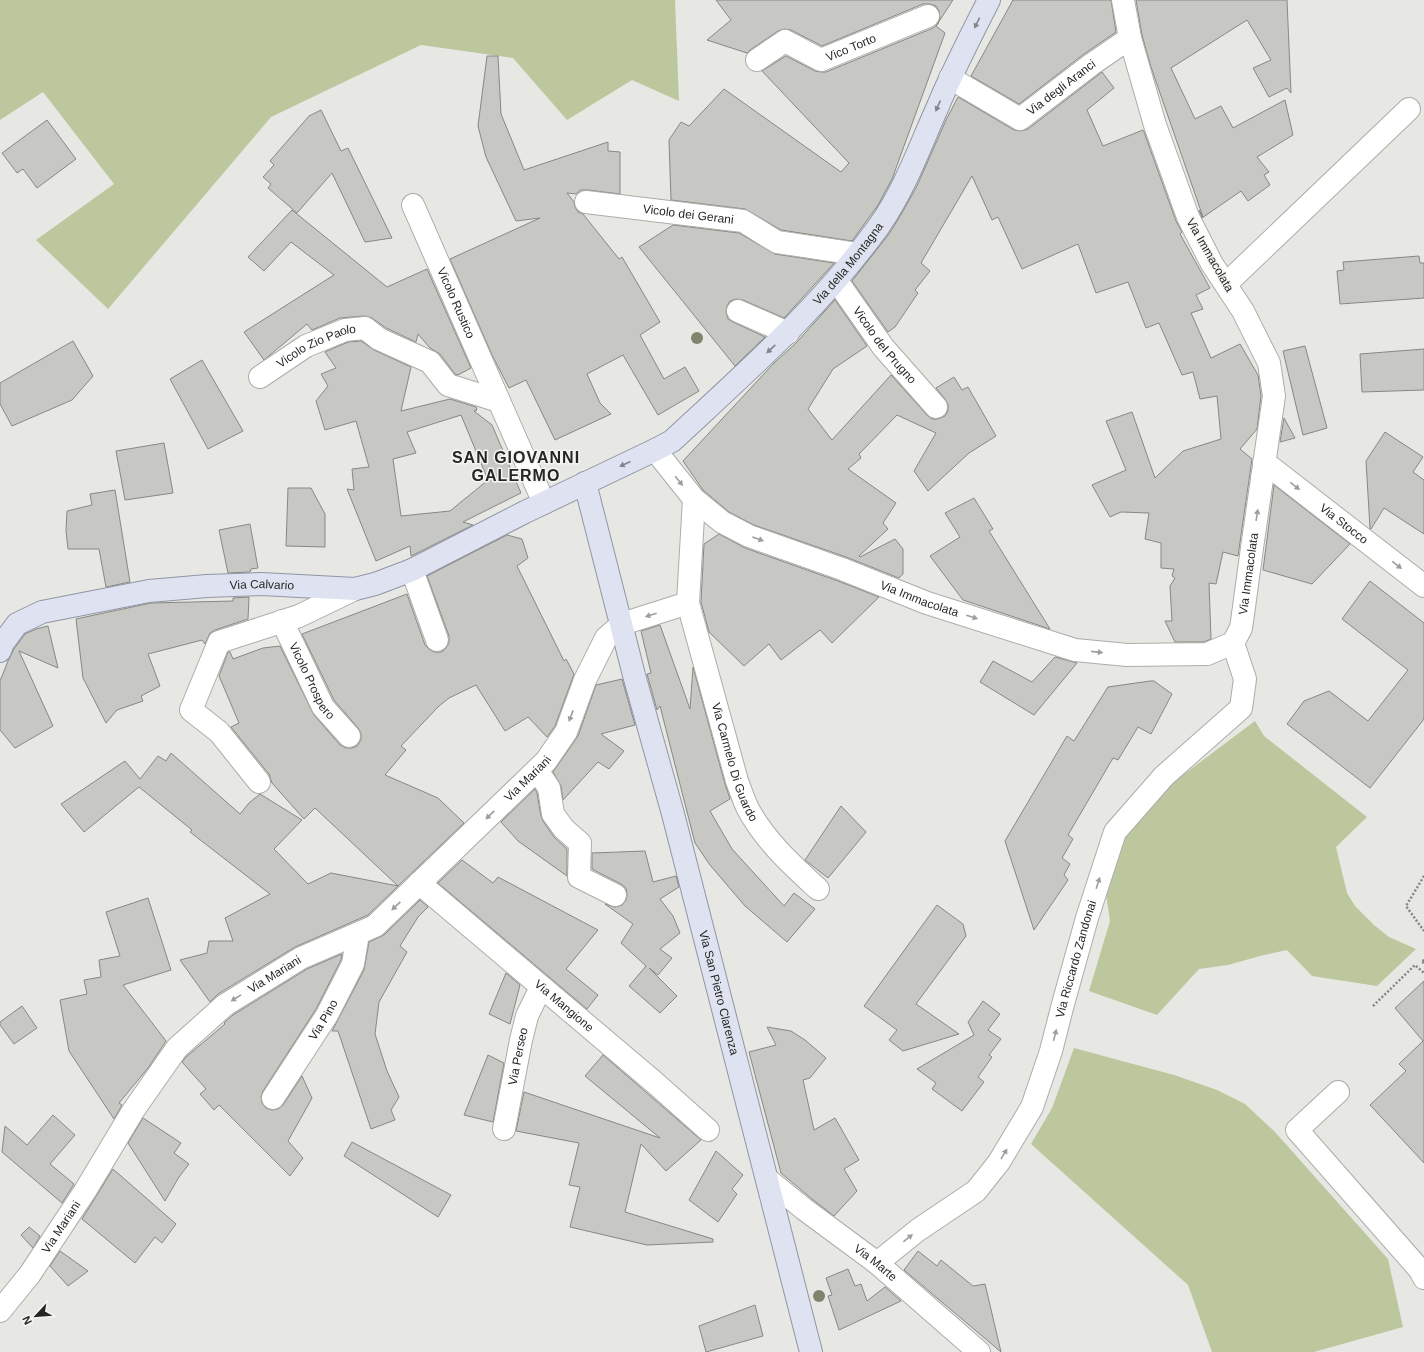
<svg xmlns="http://www.w3.org/2000/svg" width="1424" height="1352" viewBox="0 0 1424 1352" font-family="Helvetica,sans-serif">
  <rect width="100%" height="100%" fill="#e7e8e4"/>
  <path fill="#bcc79d" d="M 0,0 L 675,0 L 679,101 L 632,80 L 567,120 L 513,58 L 421,45 L 271,117 L 108,309 L 36,240 L 114,184 L 43,92 L 0,120 Z
    M 1255,721 L 1264,736 L 1367,817 L 1336,847 L 1347,893 L 1355,906 L 1374,925 L 1389,937 L 1416,949 L 1377,986 L 1312,976 L 1287,950 L 1260,956 L 1228,965 L 1199,969 L 1157,1015 L 1089,991 L 1110,921 L 1106,894 L 1124,839 L 1171,784 Z
    M 1074,1048 L 1174,1075 L 1217,1090 L 1245,1104 L 1275,1132 L 1388,1259 L 1403,1327 L 1314,1352 L 1212,1352 L 1188,1285 L 1031,1144 L 1052,1108 Z"/>
  <path fill="#c7c8c4" stroke="#878884" fill-rule="evenodd" d="M 716,0 L 953,0 L 936,26 L 945,33 L 892,179 L 878,205 L 852,241 L 781,230 L 745,209 L 671,200 L 669,140 L 681,122 L 689,126 L 724,89 L 841,172 L 849,163 L 762,71 L 786,56 L 815,71 L 821,72 L 826,72 L 933,28 L 938,24 L 940,18 L 939,11 L 936,6 L 930,4 L 923,4 L 822,46 L 791,30 L 784,29 L 778,31 L 750,50 L 747,53 L 707,40 L 731,20 Z
    M 1013,0 L 1111,0 L 1116,32 L 1084,54 L 1019,104 L 971,76 Z
    M 1136,0 L 1287,0 L 1291,93 L 1287,88 L 1269,97 L 1253,68 L 1271,60 L 1247,20 L 1171,68 L 1195,119 L 1221,106 L 1233,128 L 1285,100 L 1293,135 L 1257,157 L 1269,172 L 1264,175 L 1270,185 L 1248,201 L 1241,191 L 1202,218 L 1199,210 L 1203,217 L 1151,67 L 1142,35 Z
    M 487,56 L 498,56 L 501,114 L 524,170 L 608,142 L 608,151 L 620,152 L 620,194 L 588,190 L 581,190 L 576,194 L 567,193 L 574,202 L 575,207 L 578,212 L 583,214 L 619,259 L 622,257 L 660,322 L 640,335 L 664,379 L 685,367 L 699,391 L 658,415 L 623,355 L 587,374 L 600,403 L 611,414 L 555,440 L 526,380 L 509,388 L 492,355 L 450,259 L 540,218 L 516,221 L 486,157 L 478,126 Z
    M 1102,72 L 1114,88 L 1087,110 L 1103,146 L 1143,130 L 1144,132 L 1176,221 L 1182,232 L 1180,234 L 1210,288 L 1196,295 L 1203,309 L 1191,313 L 1211,358 L 1240,344 L 1258,375 L 1261,396 L 1257,429 L 1240,449 L 1252,459 L 1238,556 L 1223,552 L 1216,584 L 1209,583 L 1211,639 L 1204,642 L 1175,642 L 1165,621 L 1172,621 L 1170,586 L 1175,578 L 1172,576 L 1174,569 L 1161,568 L 1161,543 L 1145,539 L 1149,513 L 1121,512 L 1110,517 L 1092,485 L 1126,470 L 1106,421 L 1132,412 L 1155,478 L 1183,451 L 1221,439 L 1217,396 L 1200,399 L 1193,372 L 1182,375 L 1159,323 L 1146,328 L 1128,282 L 1096,293 L 1078,244 L 1022,269 L 998,217 L 992,220 L 972,176 L 921,263 L 930,271 L 915,290 L 918,293 L 895,327 L 888,332 L 852,281 L 889,234 L 899,218 L 916,188 L 946,120 L 958,97 L 1014,130 L 1021,131 L 1028,129 Z
    M 321,110 L 341,151 L 348,148 L 392,238 L 365,242 L 332,173 L 297,213 L 268,188 L 271,184 L 263,177 L 274,165 L 270,161 L 309,116 Z
    M 47,120 L 76,159 L 37,188 L 23,169 L 17,173 L 2,153 Z
    M 292,210 L 387,287 L 427,269 L 471,368 L 458,375 L 455,374 L 440,354 L 430,348 L 418,334 L 416,342 L 386,328 L 372,318 L 364,316 L 340,318 L 312,330 L 307,324 L 264,360 L 244,332 L 334,275 L 291,242 L 264,271 L 248,257 Z
    M 673,225 L 739,233 L 775,254 L 834,263 L 784,318 L 743,300 L 736,299 L 730,301 L 727,306 L 726,312 L 728,319 L 733,322 L 765,337 L 735,366 L 639,247 Z
    M 1419,256 L 1420,263 L 1424,263 L 1424,298 L 1340,304 L 1337,271 L 1344,270 L 1343,262 Z
    M 835,300 L 867,346 L 833,369 L 808,409 L 832,440 L 891,375 L 927,415 L 932,419 L 938,419 L 945,416 L 948,411 L 948,405 L 945,399 L 936,388 L 954,377 L 962,390 L 968,387 L 996,436 L 969,453 L 928,491 L 914,471 L 936,433 L 897,415 L 859,454 L 861,458 L 848,469 L 896,503 L 883,523 L 888,529 L 859,556 L 860,557 L 895,539 L 903,549 L 903,574 L 899,578 L 846,557 L 754,525 L 729,512 L 703,490 L 683,461 L 774,363 L 796,343 Z
    M 73,341 L 93,376 L 72,400 L 12,426 L 0,404 L 0,383 Z
    M 361,341 L 374,350 L 411,367 L 401,411 L 450,399 L 476,407 L 477,410 L 474,411 L 492,425 L 521,493 L 463,522 L 473,525 L 411,556 L 410,546 L 376,561 L 347,489 L 354,490 L 352,469 L 369,467 L 356,421 L 325,430 L 316,401 L 328,386 L 321,374 L 336,368 L 325,352 L 348,342 ZM 461,415 L 488,480 L 450,511 L 401,516 L 393,459 L 416,453 L 407,432 Z
    M 1305,346 L 1327,428 L 1303,435 L 1283,351 Z
    M 1424,349 L 1424,390 L 1362,392 L 1360,354 Z
    M 202,360 L 243,431 L 208,449 L 170,379 Z
    M 1284,418 L 1295,438 L 1280,442 Z
    M 1385,432 L 1423,457 L 1413,472 L 1424,480 L 1424,534 L 1384,508 L 1371,529 L 1370,528 L 1366,461 Z
    M 164,443 L 173,493 L 125,500 L 116,451 Z
    M 1274,485 L 1350,544 L 1312,584 L 1263,570 Z
    M 288,488 L 311,488 L 325,514 L 325,547 L 286,546 Z
    M 115,490 L 130,582 L 106,587 L 99,549 L 68,549 L 66,531 L 67,511 L 92,505 L 90,494 Z
    M 974,498 L 993,529 L 989,531 L 1050,629 L 963,600 L 930,556 L 960,537 L 945,513 Z
    M 250,524 L 258,568 L 251,569 L 250,572 L 228,573 L 219,530 Z
    M 719,534 L 745,548 L 838,581 L 879,597 L 832,643 L 820,630 L 781,660 L 769,644 L 744,666 L 709,632 L 701,602 L 704,544 Z
    M 507,535 L 522,539 L 528,558 L 517,566 L 564,661 L 566,659 L 574,674 L 555,726 L 547,737 L 528,717 L 505,731 L 476,685 L 449,698 L 439,706 L 401,746 L 406,750 L 385,775 L 438,798 L 464,823 L 398,886 L 315,808 L 304,819 L 272,783 L 269,774 L 231,727 L 239,723 L 219,676 L 228,652 L 230,652 L 233,659 L 263,648 L 280,646 L 314,715 L 340,745 L 346,748 L 352,748 L 357,746 L 361,740 L 361,733 L 358,728 L 334,700 L 302,634 L 407,594 L 425,645 L 429,649 L 434,652 L 442,652 L 446,648 L 449,643 L 449,636 L 427,576 Z
    M 1370,581 L 1424,623 L 1424,719 L 1370,788 L 1287,724 L 1304,701 L 1329,691 L 1368,721 L 1408,670 L 1342,619 Z
    M 249,597 L 248,619 L 215,630 L 210,633 L 205,644 L 202,640 L 148,654 L 160,686 L 141,696 L 143,701 L 117,710 L 106,723 L 83,678 L 76,619 L 151,603 L 233,601 L 233,598 Z
    M 660,625 L 690,709 L 693,667 L 725,784 L 730,799 L 710,811 L 732,849 L 784,906 L 794,893 L 815,909 L 787,942 L 745,906 L 710,865 L 695,843 L 660,706 L 657,710 L 647,674 L 651,673 L 641,631 Z
    M 48,626 L 58,668 L 19,651 L 53,726 L 15,748 L 0,730 L 0,681 L 8,661 L 14,649 L 25,634 L 36,629 Z
    M 1055,657 L 1077,663 L 1034,715 L 980,682 L 993,661 L 1032,682 Z
    M 622,679 L 635,725 L 601,734 L 624,751 L 609,769 L 598,762 L 563,800 L 561,786 L 553,772 L 578,736 L 596,685 Z
    M 1150,681 L 1154,681 L 1172,694 L 1151,734 L 1138,727 L 1118,760 L 1113,758 L 1068,835 L 1073,839 L 1062,858 L 1070,864 L 1064,875 L 1068,880 L 1034,930 L 1005,841 L 1067,736 L 1074,741 L 1108,687 Z
    M 171,753 L 240,814 L 249,803 L 260,794 L 302,820 L 274,849 L 308,884 L 331,873 L 398,886 L 368,915 L 295,947 L 218,994 L 210,1002 L 180,960 L 207,953 L 209,941 L 233,941 L 225,918 L 270,894 L 190,832 L 192,830 L 139,787 L 84,832 L 61,804 L 125,761 L 140,779 L 158,756 L 166,761 Z
    M 535,789 L 537,793 L 541,816 L 543,821 L 554,837 L 567,849 L 567,876 L 518,841 L 501,822 Z
    M 841,806 L 866,832 L 828,878 L 805,860 Z
    M 645,851 L 653,882 L 676,876 L 679,887 L 660,899 L 673,916 L 680,933 L 660,949 L 672,958 L 658,975 L 649,968 L 677,996 L 660,1013 L 629,986 L 646,966 L 621,943 L 633,924 L 605,904 L 615,907 L 622,905 L 626,900 L 627,895 L 626,888 L 621,884 L 592,869 L 592,853 Z
    M 462,860 L 493,883 L 498,877 L 598,930 L 566,969 L 598,995 L 587,1009 L 438,883 Z
    M 148,898 L 171,970 L 123,985 L 166,1041 L 148,1068 L 119,1103 L 122,1105 L 114,1119 L 69,1051 L 60,1000 L 87,994 L 84,980 L 101,977 L 99,960 L 120,956 L 106,912 Z
    M 420,900 L 428,907 L 418,917 L 400,946 L 407,952 L 379,1002 L 375,1034 L 387,1071 L 399,1097 L 391,1110 L 395,1120 L 371,1129 L 338,1031 L 332,1031 L 364,970 L 369,942 L 384,935 Z
    M 937,905 L 963,924 L 966,936 L 916,1004 L 959,1034 L 903,1051 L 889,1040 L 897,1030 L 864,1006 Z
    M 342,954 L 341,960 L 316,1009 L 263,1091 L 261,1097 L 262,1103 L 266,1108 L 272,1110 L 278,1109 L 283,1105 L 302,1076 L 312,1098 L 288,1141 L 303,1158 L 290,1176 L 219,1105 L 214,1110 L 200,1094 L 206,1089 L 182,1062 L 186,1057 L 225,1024 L 224,1023 L 233,1015 L 307,969 Z
    M 506,973 L 520,985 L 510,1024 L 489,1014 Z
    M 1424,981 L 1424,1163 L 1370,1105 L 1406,1071 L 1399,1064 L 1423,1041 L 1395,1008 Z
    M 983,1001 L 1000,1014 L 988,1030 L 1001,1039 L 989,1055 L 992,1057 L 978,1077 L 984,1082 L 962,1111 L 932,1089 L 936,1083 L 917,1069 L 974,1035 L 968,1022 Z
    M 22,1006 L 37,1028 L 14,1044 L 0,1025 L 0,1022 Z
    M 767,1027 L 791,1031 L 805,1040 L 826,1058 L 810,1078 L 803,1080 L 814,1130 L 835,1118 L 859,1160 L 844,1169 L 857,1191 L 834,1216 L 812,1199 L 781,1173 L 749,1052 L 776,1045 Z
    M 488,1055 L 504,1063 L 493,1122 L 464,1115 Z
    M 603,1055 L 701,1140 L 666,1171 L 641,1144 L 625,1212 L 713,1239 L 713,1242 L 647,1245 L 570,1227 L 580,1187 L 569,1185 L 579,1143 L 516,1131 L 524,1092 L 660,1138 L 585,1076 Z
    M 53,1115 L 75,1135 L 50,1164 L 74,1184 L 62,1203 L 2,1152 L 5,1126 L 27,1145 Z
    M 143,1118 L 181,1143 L 174,1153 L 189,1164 L 179,1177 L 165,1201 L 128,1143 Z
    M 352,1142 L 451,1195 L 438,1217 L 344,1156 Z
    M 716,1151 L 743,1175 L 732,1189 L 737,1194 L 718,1222 L 689,1200 Z
    M 113,1169 L 176,1224 L 162,1243 L 155,1237 L 135,1263 L 82,1219 Z
    M 29,1227 L 40,1236 L 33,1248 L 21,1235 Z
    M 60,1251 L 88,1271 L 68,1286 L 50,1266 Z
    M 918,1251 L 937,1266 L 941,1260 L 973,1286 L 985,1284 L 1001,1352 L 904,1270 Z
    M 848,1269 L 855,1286 L 861,1284 L 867,1301 L 885,1287 L 901,1301 L 839,1330 L 828,1296 L 832,1295 L 826,1278 Z
    M 755,1305 L 763,1336 L 706,1352 L 699,1326 Z"/>
  <g fill="none" stroke-linecap="round" stroke-linejoin="round">
    <g stroke="#acada9" stroke-width="24">
      <g id="minor">
        <path id="s1" d="M 757,60 L 785,41 L 821,60 L 928,16"/>
        <path id="s2" d="M 950,78 L 1020,119 L 1092,64 L 1130,38"/>
        <path id="s3" d="M 586,202 L 743,221 L 777,242 L 857,254"/>
        <path id="s4" d="M 413,205 L 499,401 L 544,503"/>
        <path id="s5" d="M 837,281 L 883,347 L 936,407"/>
        <path d="M 1226,284 L 1409,109"/>
        <path d="M 738,311 L 788,333"/>
        <path id="s6" d="M 260,377 L 306,346 L 345,330 L 365,328 L 379,339 L 430,362 L 448,385 L 499,401"/>
        <path id="s7" d="M 655,450 L 694,499 L 722,522 L 749,536 L 842,569 L 927,603 L 1075,650 L 1127,655 L 1207,654 L 1233,643 L 1241,628 L 1244,607 L 1252,548 L 1274,396 L 1269,363 L 1243,311 L 1212,264 L 1188,217 L 1155,125 L 1130,38 L 1123,0"/>
        <path id="s8" d="M 1264,462 L 1424,586"/>
        <path id="s9" d="M 694,499 L 688,603 L 737,781 C 740,789 743,798 747,807 C 764,840 792,865 818,889"/>
        <path d="M 412,570 L 437,640"/>
        <path id="s10" d="M 282,621 L 323,707 L 349,736"/>
        <path d="M 537,770 L 549,788 L 553,814 L 564,829 L 580,843 L 579,877 L 615,895"/>
        <path d="M 259,782 L 219,732 L 191,710 L 219,642 L 299,616 L 355,589"/>
        <path id="s11" d="M 419,883 L 654,1082 L 708,1130"/>
        <path d="M 1338,1092 L 1297,1130 L 1420,1270 L 1424,1278"/>
        <path id="s12" d="M 273,1098 L 327,1015 L 353,964 L 358,934"/>
        <path id="s13" d="M 504,1129 L 521,1040 L 527,1016 L 541,987"/>
        <path id="s14" d="M 767,1179 L 804,1209 L 877,1263 L 979,1352"/>
        <path id="s15" d="M 877,1263 L 918,1230 L 976,1191 L 999,1162 L 1032,1107 L 1051,1051 L 1063,1004 L 1087,918 L 1115,832 L 1164,776 L 1241,708 L 1245,679 L 1233,643"/>
        <path id="s16" d="M 0,1311 L 30,1274 L 85,1191 L 133,1111 L 177,1048 L 225,1005 L 301,958 L 375,926 L 546,761 L 566,732 L 585,680 L 606,638 L 622,624 L 688,603"/>
      </g>
    </g>
    <g stroke="#9095a4" stroke-width="24">
      <g id="major">
        <path id="s17" d="M 585,483 L 634,675 L 673,814 L 811,1352"/>
        <path id="s18" d="M 0,651 L 3,643 L 17,624 L 42,612 L 149,591 L 207,586 L 262,584 L 355,589 L 375,584 L 412,570 L 525,512 L 655,450 L 672,441 C 745,373 821,307 879,226 C 905,189 920,146 938,106 C 953,70 971,35 989,0"/>
      </g>
    </g>
    <path stroke="#858683" stroke-width="2.5" stroke-dasharray="2 2" stroke-linecap="butt" d="M 1424,876 L 1406,906 L 1424,931
      M 1424,961 L 1422,960 L 1424,964
      M 1373,1006 L 1415,965 L 1424,973"/>
    <use href="#minor" stroke="#fff" stroke-width="22"/>
    <use href="#major" stroke="#dfe3f1" stroke-width="22"/>
  </g>
  <g fill="#7f846e">
    <circle cx="697" cy="338" r="6"/>
    <circle cx="819" cy="1296" r="6"/>
  </g>
  <defs><path id="oneway-solid" d="M-6-.8H1V-3.2L6.5 0L1 3.2V.8H-6Z"/></defs>
  <g fill="#82858b">
    <use href="#oneway-solid" transform="translate(977 23) rotate(116)"/>
    <use href="#oneway-solid" transform="translate(938 106) rotate(114)"/>
    <use href="#oneway-solid" transform="translate(771 349) rotate(137)"/>
    <use href="#oneway-solid" transform="translate(625 464) rotate(155)"/>
  </g>
  <g fill="#9d9e9d">
    <use href="#oneway-solid" transform="translate(679 481) rotate(51)"/>
    <use href="#oneway-solid" transform="translate(1295 486) rotate(38)"/>
    <use href="#oneway-solid" transform="translate(1257 515) rotate(-81)"/>
    <use href="#oneway-solid" transform="translate(758 539) rotate(20)"/>
    <use href="#oneway-solid" transform="translate(1397 565) rotate(38)"/>
    <use href="#oneway-solid" transform="translate(651 615) rotate(162)"/>
    <use href="#oneway-solid" transform="translate(972 617) rotate(17)"/>
    <use href="#oneway-solid" transform="translate(1097 652) rotate(6)"/>
    <use href="#oneway-solid" transform="translate(571 716) rotate(110)"/>
    <use href="#oneway-solid" transform="translate(490 815) rotate(136)"/>
    <use href="#oneway-solid" transform="translate(1098 883) rotate(-72)"/>
    <use href="#oneway-solid" transform="translate(396 906) rotate(137)"/>
    <use href="#oneway-solid" transform="translate(236 998) rotate(148)"/>
    <use href="#oneway-solid" transform="translate(1055 1035) rotate(-76)"/>
    <use href="#oneway-solid" transform="translate(1004 1154) rotate(-59)"/>
    <use href="#oneway-solid" transform="translate(908 1238) rotate(-39)"/>
  </g>
  <g text-anchor="middle" dominant-baseline="central" stroke-width="3" stroke-linejoin="round" paint-order="stroke">
    <g font-size="12" fill="#262725" stroke="#f4f6f1">
      <text stroke="none"><textPath href="#s1" startOffset="107">Vico Torto</textPath></text>
      <text stroke="none"><textPath href="#s2" startOffset="133">Via degli Aranci</textPath></text>
      <text stroke="none"><textPath href="#s3" startOffset="103">Vicolo dei Gerani</textPath></text>
      <text transform="translate(1210 255) rotate(60)">Via Immacolata</text>
      <text stroke="none"><textPath href="#s18" startOffset="976">Via della Montagna</textPath></text>
      <text stroke="none"><textPath href="#s4" startOffset="107">Vicolo Rustico</textPath></text>
      <text stroke="none"><textPath href="#s5" startOffset="80">Vicolo del Prugno</textPath></text>
      <text stroke="none"><textPath href="#s6" startOffset="65">Vicolo Zio Paolo</textPath></text>
      <text stroke="none"><textPath href="#s8" startOffset="101">Via Stocco</textPath></text>
      <text stroke="none"><textPath href="#s7" startOffset="707">Via Immacolata</textPath></text>
      <text stroke="none"><textPath href="#s18" startOffset="282">Via Calvario</textPath></text>
      <text stroke="none"><textPath href="#s7" startOffset="311">Via Immacolata</textPath></text>
      <text stroke="none"><textPath href="#s10" startOffset="67">Vicolo Prospero</textPath></text>
      <text stroke="none"><textPath href="#s9" startOffset="270">Via Carmelo Di Guardo</textPath></text>
      <text stroke="none"><textPath href="#s16" startOffset="764">Via Mariani</textPath></text>
      <text stroke="none"><textPath href="#s15" startOffset="378">Via Riccardo Zandonai</textPath></text>
      <text stroke="none"><textPath href="#s16" startOffset="440">Via Mariani</textPath></text>
      <text stroke="none"><textPath href="#s17" startOffset="527">Via San Pietro Clarenza</textPath></text>
      <text stroke="none"><textPath href="#s11" startOffset="190">Via Mangione</textPath></text>
      <text stroke="none"><textPath href="#s12" startOffset="93">Via Pino</textPath></text>
      <text stroke="none"><textPath href="#s13" startOffset="74">Via Perseo</textPath></text>
      <text stroke="none"><textPath href="#s16" startOffset="104">Via Mariani</textPath></text>
      <text stroke="none"><textPath href="#s14" startOffset="137">Via Marte</textPath></text>
    </g>
    <g font-size="16" font-weight="bold" letter-spacing="1" fill="#262725" stroke="#f4f6f1">
      <text x="516" y="457">SAN GIOVANNI<tspan x="516" dy="18">GALERMO</tspan></text>
    </g>
  </g>
  <g transform="translate(36 1316) rotate(244)" stroke="#f4f6f1" stroke-width="3" paint-order="stroke">
  <path d="M0-3L7 15L0 10L-7 15Z" fill="#262725"/>
  <text y="-6" font-size="11" font-weight="bold" text-anchor="middle" fill="#262725">N</text>
  </g>
</svg>
